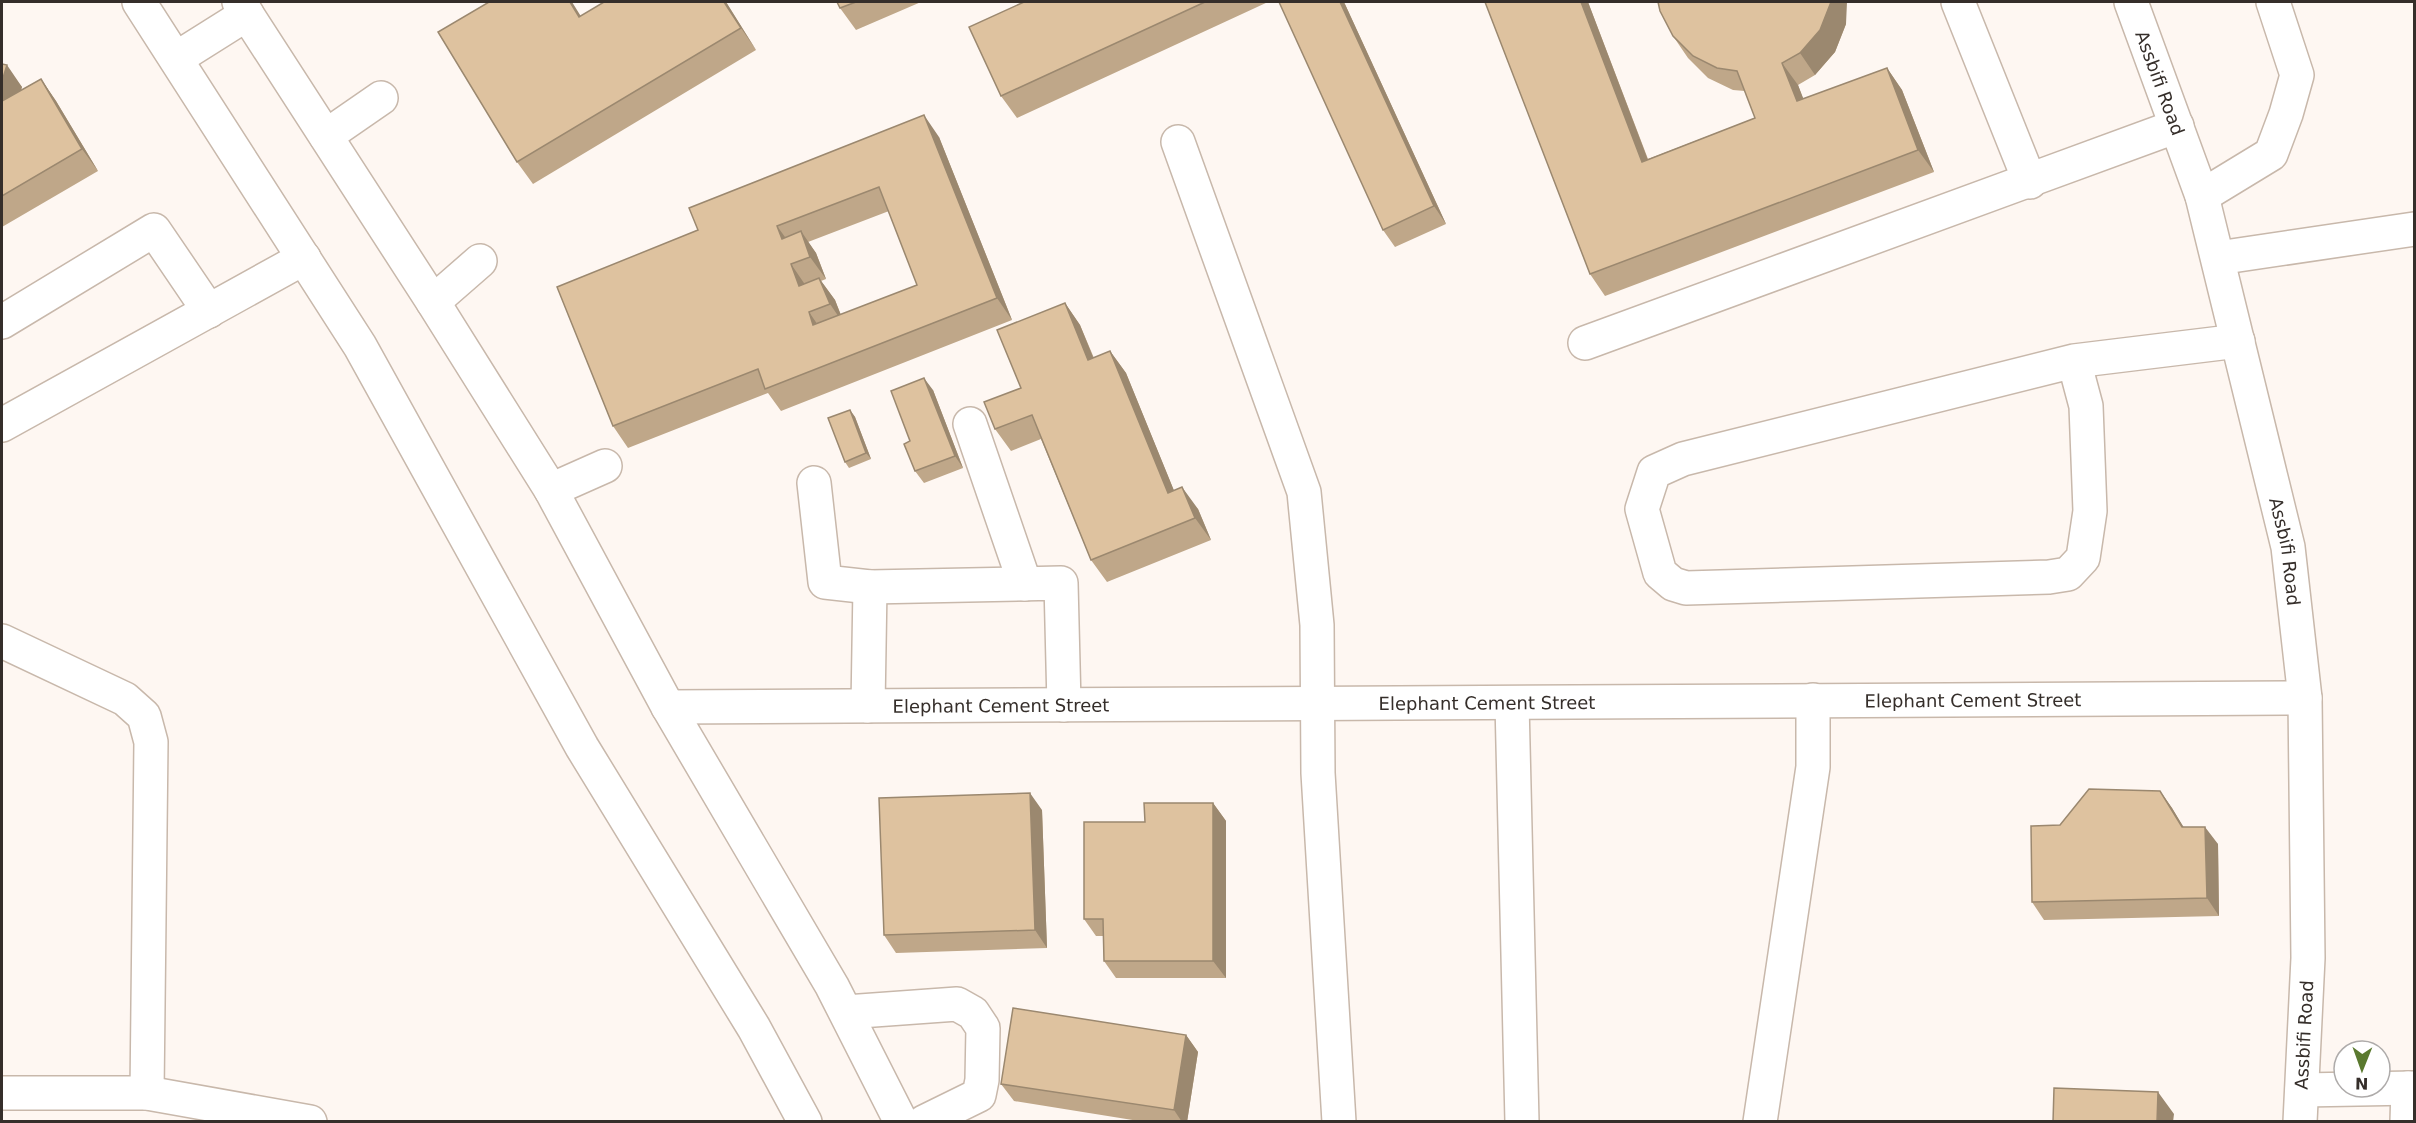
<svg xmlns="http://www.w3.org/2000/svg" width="2416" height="1123" viewBox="0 0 2416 1123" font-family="'DejaVu Sans',sans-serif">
  <rect width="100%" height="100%" fill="#fef7f2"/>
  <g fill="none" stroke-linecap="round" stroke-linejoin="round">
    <g stroke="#c8b8ab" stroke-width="36">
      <g id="minor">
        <path d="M 139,2 L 360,346 L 582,747 L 754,1028 L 805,1122"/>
        <path d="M 239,2 L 433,302 L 551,490 L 668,707 L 832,986 L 901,1122"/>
        <path d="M 1958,2 L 2030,182"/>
        <path id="s1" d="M 2131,2 L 2202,196 L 2288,547 L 2305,698 L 2308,958 L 2300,1122"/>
        <path d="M 177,58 L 247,14"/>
        <path d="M 326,136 L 381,98"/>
        <path d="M 1178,142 L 1304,492 L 1317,625 L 1318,773 L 1339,1122"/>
        <path d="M 2202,196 L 2271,154 L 2286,114 L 2297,75 L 2273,2"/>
        <path d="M 2218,258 L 2414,229"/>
        <path d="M 433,302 L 480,261"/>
        <path d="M 2,322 L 154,230 L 209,311"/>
        <path d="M 1585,343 L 2177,126"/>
        <path d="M 2074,361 L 2086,406 L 2090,511 L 2083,558 L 2068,574 L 2049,577 L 1686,588 L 1673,584 L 1660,573 L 1642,509 L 1654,472 L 1683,459 L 2074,361 L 2238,341"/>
        <path d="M 970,424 L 1025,584"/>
        <path d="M 2,425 L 304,258"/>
        <path d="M 814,483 L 825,582 L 870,587 L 1061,583 L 1064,705"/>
        <path d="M 551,490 L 605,466"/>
        <path d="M 2,641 L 125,699 L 144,716 L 151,742 L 147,1093"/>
        <path d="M 1512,703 L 1522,1122"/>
        <path d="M 868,706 L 870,587"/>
        <path id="s2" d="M 668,707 L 2305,698"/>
        <path d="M 846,1012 L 957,1004 L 973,1013 L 983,1028 L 982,1080 L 979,1095 L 924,1122"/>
        <path d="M 2302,1090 L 2414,1088"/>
        <path d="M 2,1093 L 147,1093 L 310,1122"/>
        <path d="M 1760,1122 L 1813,767 L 1813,700"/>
        <path d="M 2407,1122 L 2408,1088"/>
      </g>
    </g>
    <use href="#minor" stroke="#fff" stroke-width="33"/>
  </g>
  <path fill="#bfa789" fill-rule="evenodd" d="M 726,2 L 756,50 L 533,184 L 517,162 L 581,16 Z
    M 837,2 L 921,2 L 856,30 L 840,8 Z
    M 1024,2 L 1268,2 L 1017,118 L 1001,96 Z
    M 1344,2 L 1446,224 L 1395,247 L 1383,230 Z
    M 1485,2 L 1588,2 L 1648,159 L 1755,118 L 1745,91 L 1733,90 L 1708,78 L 1688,58 L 1673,36 L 1846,24 L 1835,52 L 1815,75 L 1798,85 L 1803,99 L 1887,68 L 1902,90 L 1934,172 L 1605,296 L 1590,274 Z
    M 2,64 L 22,87 L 21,90 L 41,79 L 56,101 L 98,171 L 2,227 Z
    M 939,137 L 1012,320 L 781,411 L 768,393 L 628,448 L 613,426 L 557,287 ZM 889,211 L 917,285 L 841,315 L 835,300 L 821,281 L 826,279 L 816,253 L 808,242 Z
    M 1065,303 L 1080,325 L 1094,358 L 1110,351 L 1126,373 L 1174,491 L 1198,509 L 1211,540 L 1107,582 L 1091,560 L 1041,439 L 1011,451 L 995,429 L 1021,388 Z
    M 933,390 L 963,468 L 924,483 L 915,471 L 910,441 Z
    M 850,410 L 855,417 L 871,459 L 849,468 L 845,462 Z
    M 2160,791 L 2172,808 L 2183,827 L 2218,844 L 2219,916 L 2044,920 L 2032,902 L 2060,825 Z
    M 1213,803 L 1226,821 L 1226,978 L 1116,978 L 1104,961 L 1103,936 L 1096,936 L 1084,919 L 1145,822 Z
    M 1042,810 L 1047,948 L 896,953 L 884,935 Z
    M 1186,1035 L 1198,1052 L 1187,1122 L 1145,1122 L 1014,1101 L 1001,1084 Z"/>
  <path fill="#9b886f" d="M 570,2 L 572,2 L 595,39 L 579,17 Z
    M 724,2 L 726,2 L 756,50 L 741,28 Z
    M 1340,2 L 1344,2 L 1446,224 L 1434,206 Z
    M 1581,2 L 1588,2 L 1657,184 L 1642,162 Z
    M 1831,2 L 1847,2 L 1846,24 L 1835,52 L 1815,75 L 1800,53 Z
    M 1782,63 L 1798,85 L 1813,123 L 1797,101 Z
    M 7,65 L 22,87 L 8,128 L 2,119 L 2,81 Z
    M 1887,68 L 1902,90 L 1934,172 L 1918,150 Z
    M 41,79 L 56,101 L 98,171 L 82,149 Z
    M 924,115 L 939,137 L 1012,320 L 997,298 Z
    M 777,226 L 793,248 L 782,239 Z
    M 801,231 L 816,253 L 826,279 L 810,257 Z
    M 791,264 L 806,286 L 799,286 Z
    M 819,278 L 835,300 L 845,326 L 830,304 Z
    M 1065,303 L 1080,325 L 1103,382 L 1088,360 Z
    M 809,312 L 824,334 L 813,325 Z
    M 1110,351 L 1126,373 L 1184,515 L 1168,493 Z
    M 924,378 L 933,390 L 963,468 L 955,456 Z
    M 850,410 L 855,417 L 871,459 L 866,453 Z
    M 1182,487 L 1198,509 L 1211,540 L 1195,518 Z
    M 2160,791 L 2172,808 L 2194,844 L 2182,827 Z
    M 1030,793 L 1042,810 L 1047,948 L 1035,930 Z
    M 1213,803 L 1226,821 L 1226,978 L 1213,961 Z
    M 2205,827 L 2218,844 L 2219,916 L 2207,898 Z
    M 1186,1035 L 1198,1052 L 1187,1122 L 1182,1122 L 1174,1110 Z
    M 2158,1092 L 2174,1114 L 2173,1122 L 2157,1122 Z"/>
  <path fill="#dec29f" stroke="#9b886f" stroke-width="1.5" fill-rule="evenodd" d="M 489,2 L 570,2 L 579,17 L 604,2 L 724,2 L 741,28 L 517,162 L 438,32 Z
    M 837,2 L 856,2 L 840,8 Z
    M 1024,2 L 1205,2 L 1001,96 L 969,27 Z
    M 1279,2 L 1340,2 L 1434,206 L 1383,230 Z
    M 1485,2 L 1581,2 L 1642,162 L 1755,118 L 1737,71 L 1717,68 L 1693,56 L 1673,36 L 1660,11 L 1658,2 L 1831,2 L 1820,30 L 1800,53 L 1782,63 L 1797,101 L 1887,68 L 1918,150 L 1590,274 Z
    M 2,64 L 7,65 L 2,81 Z
    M 41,79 L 82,149 L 2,196 L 2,101 Z
    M 924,115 L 997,298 L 765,389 L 758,369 L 613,426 L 557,287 L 698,230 L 689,208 ZM 879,187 L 917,285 L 813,325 L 809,312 L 830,304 L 819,278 L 799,286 L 791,264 L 810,257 L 801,231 L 782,239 L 777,226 Z
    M 1065,303 L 1088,360 L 1110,351 L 1168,493 L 1182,487 L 1195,518 L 1091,560 L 1032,415 L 995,429 L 984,402 L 1021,388 L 997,330 Z
    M 924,378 L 955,456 L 915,471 L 904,444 L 910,441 L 891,391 Z
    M 850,410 L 866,453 L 845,462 L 828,418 Z
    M 2089,789 L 2160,791 L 2182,827 L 2205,827 L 2207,898 L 2032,902 L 2031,826 L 2060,825 Z
    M 1030,793 L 1035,930 L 884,935 L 879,798 Z
    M 1144,803 L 1213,803 L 1213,961 L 1104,961 L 1103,919 L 1084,919 L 1084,822 L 1145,822 Z
    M 1013,1008 L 1186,1035 L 1174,1110 L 1001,1084 Z
    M 2054,1088 L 2158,1092 L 2157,1122 L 2053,1122 Z"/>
  <g text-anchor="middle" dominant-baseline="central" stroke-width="6" stroke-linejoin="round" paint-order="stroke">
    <g font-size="18" fill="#352e2a" stroke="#fff">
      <text stroke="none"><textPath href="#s1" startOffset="86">Assbifi Road</textPath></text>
      <text stroke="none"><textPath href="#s1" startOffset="572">Assbifi Road</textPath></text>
      <text stroke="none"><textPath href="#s2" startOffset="1305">Elephant Cement Street</textPath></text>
      <text stroke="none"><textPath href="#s2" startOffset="819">Elephant Cement Street</textPath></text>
      <text stroke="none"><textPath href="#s2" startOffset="333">Elephant Cement Street</textPath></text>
      <text transform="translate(2304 1035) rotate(-87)">Assbifi Road</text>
    </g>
  </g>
  <rect width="2416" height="1123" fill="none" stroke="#352e2a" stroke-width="6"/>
  <g transform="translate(2362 1069) rotate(181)"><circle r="28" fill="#ffffff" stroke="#aeabaa" stroke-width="1.5"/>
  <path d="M0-4.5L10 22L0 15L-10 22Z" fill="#5a792f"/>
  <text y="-9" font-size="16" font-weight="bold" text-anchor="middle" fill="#352e2a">N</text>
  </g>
</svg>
